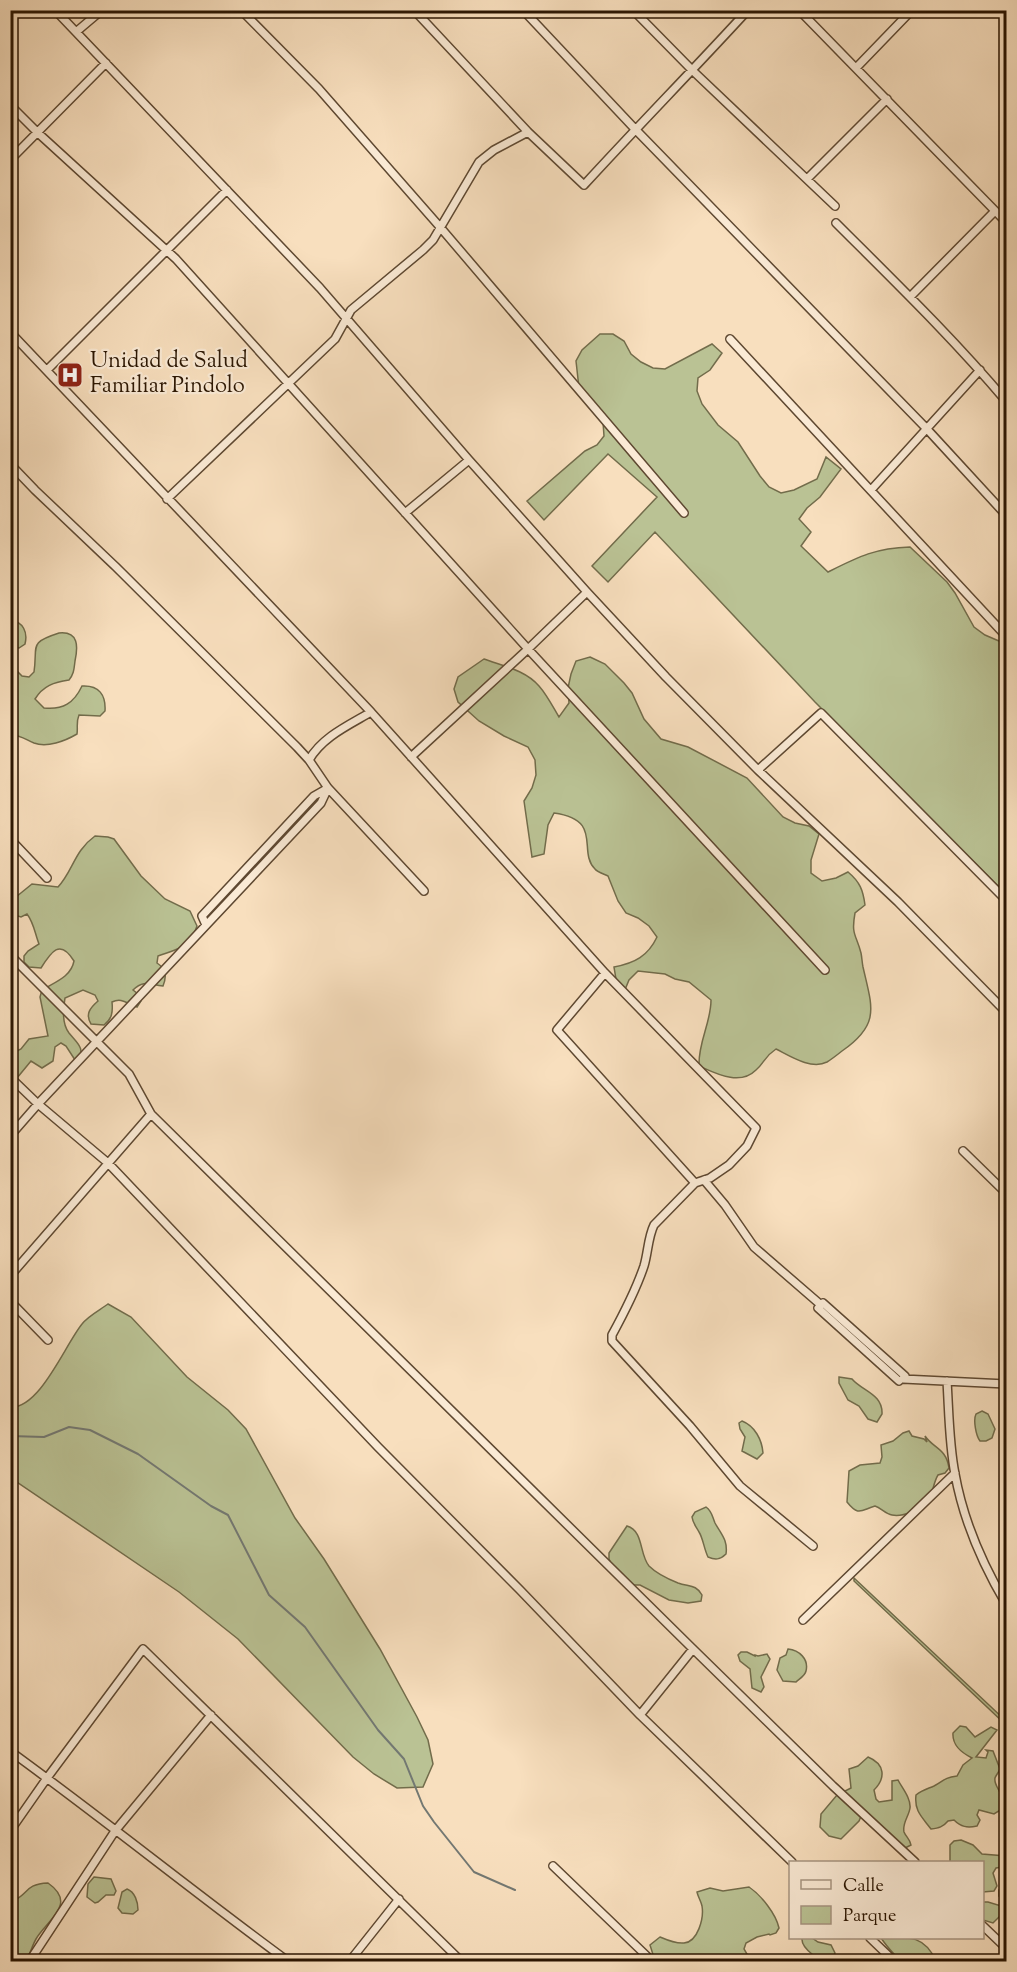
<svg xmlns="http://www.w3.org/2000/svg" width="1017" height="1972" viewBox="0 0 1017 1972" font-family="'Sorts Mill Goudy',serif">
  <rect width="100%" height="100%" fill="#f8dfbe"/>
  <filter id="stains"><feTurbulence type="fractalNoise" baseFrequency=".00333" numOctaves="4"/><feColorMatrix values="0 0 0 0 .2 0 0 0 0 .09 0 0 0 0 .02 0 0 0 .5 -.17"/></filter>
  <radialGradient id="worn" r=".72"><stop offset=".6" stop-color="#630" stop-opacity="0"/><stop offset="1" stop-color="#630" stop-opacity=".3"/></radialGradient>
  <path fill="#bac294" stroke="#726c4b" stroke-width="1.5" d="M 600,334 L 613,334 L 624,341 L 631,354 L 641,362 L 653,368 L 665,369 L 712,344 L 722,353 L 710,370 L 698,378 L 697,391 L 702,404 L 718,425 L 738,442 L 760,476 L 769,487 L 781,493 L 794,490 L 817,479 L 826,457 L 841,469 L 820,497 L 807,508 L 799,519 L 811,532 L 801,546 L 828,572 C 858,557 875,548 910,547 L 947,582 L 955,593 L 974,627 L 985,635 L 1006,644 L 1006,894 L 815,702 L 655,532 L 608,582 L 592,566 L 657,497 L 608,454 L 544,520 L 527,501 L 585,451 L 597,445 L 604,436 L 603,422 L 579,388 L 576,361 L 582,350 Z
    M 11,620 C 23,622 28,632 25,644 L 19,648 L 11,647 Z
    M 59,633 C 79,631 78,647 75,661 C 74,669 74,674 69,680 C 54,682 43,686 35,699 L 44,708 C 63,710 74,703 82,686 C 99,685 106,695 105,711 L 100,716 L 79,715 C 76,722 78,727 77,734 C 65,741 47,748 34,743 C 25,739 20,735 11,735 L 12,716 L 11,670 L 17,671 L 22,676 L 29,677 L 34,672 C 38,645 28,643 59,633 Z
    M 590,657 L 605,664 L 624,683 L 632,693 L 644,719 L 661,739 L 688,747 L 747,778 L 783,817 L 795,823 L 809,826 L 819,834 L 811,860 L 811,873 L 822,881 L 836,878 L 848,872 C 860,882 863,890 865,905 L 855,913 C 851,935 856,934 861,953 C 862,958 862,962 863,967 C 872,1007 881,1024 842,1051 C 837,1055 832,1059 827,1062 C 811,1070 790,1056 776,1049 C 764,1057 765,1062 756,1070 C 740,1086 717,1074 699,1066 C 698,1042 711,1023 711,1000 L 689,982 L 675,979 L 665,974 L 638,971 L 629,980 L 624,992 L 616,979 L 614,967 C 635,963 648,956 657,937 L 649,926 L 638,918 L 626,913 L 618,901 L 608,876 C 604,874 597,872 595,869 C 577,851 604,820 554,813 L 548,825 L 544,854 L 532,857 L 524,801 L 532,788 L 536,775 L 535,760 L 528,747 L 504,736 L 479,721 L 458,702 L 454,689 L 458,677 L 484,659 C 503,666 525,670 539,686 C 547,695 553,707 559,717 L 569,703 L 568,688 L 571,674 L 576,661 Z
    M 95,836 L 108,837 L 114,839 L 141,876 L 165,899 L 190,911 L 197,926 C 190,948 177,949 158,956 L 157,963 C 166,969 167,976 163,986 C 150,985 144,979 133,990 L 138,994 L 141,1001 L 137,1007 C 127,1004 122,997 112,1002 C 113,1012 112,1019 104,1025 L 91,1024 C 85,1014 90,1008 98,1001 L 95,995 L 83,990 L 65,998 C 63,1009 62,1024 69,1033 C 78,1044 86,1048 77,1063 L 66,1046 L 61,1043 L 55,1047 L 53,1061 L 42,1068 L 31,1061 L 17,1078 L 11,1075 L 11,1054 L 21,1049 L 29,1039 L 48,1036 L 40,997 L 42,990 C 55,982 71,977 74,961 C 60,938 51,952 41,968 L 29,967 L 24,962 L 24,956 L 28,951 L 39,944 C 35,934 34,923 27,914 L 21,917 L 11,914 L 11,901 L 32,884 L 58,887 C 73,871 74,851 95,836 Z
    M 108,1304 L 131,1317 L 187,1377 L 228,1410 L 246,1429 L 295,1518 L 324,1559 L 380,1649 L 417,1717 L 428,1740 L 433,1764 L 423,1787 L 397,1788 L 374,1774 L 353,1757 L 238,1639 L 179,1592 L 11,1478 L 11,1407 C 40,1408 65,1345 82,1324 C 88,1316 100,1310 108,1304 Z
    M 839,1377 L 852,1379 C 862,1391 883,1394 882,1414 L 877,1422 L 868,1419 L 859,1406 L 848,1400 L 839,1383 Z
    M 982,1411 L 988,1414 L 995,1429 L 992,1438 L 986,1441 L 980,1441 C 976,1436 973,1420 976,1414 Z
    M 742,1421 C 755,1426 762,1440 763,1453 L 757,1459 L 742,1451 L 745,1437 L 740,1429 L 739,1423 Z
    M 909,1431 L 912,1436 L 924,1439 L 927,1442 L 925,1436 C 934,1449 946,1448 949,1468 L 945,1473 L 938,1475 C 933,1483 933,1494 928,1502 C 921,1510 903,1517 892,1515 C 886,1514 881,1508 875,1506 C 861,1510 859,1517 847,1502 L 849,1471 L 860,1465 L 880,1463 L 882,1457 L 881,1445 L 893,1441 L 903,1433 Z
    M 706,1507 C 712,1511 712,1516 715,1523 C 721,1534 728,1540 726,1554 C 720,1560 715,1560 708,1557 C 704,1549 703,1538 699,1532 C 696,1526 693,1524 692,1517 L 695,1512 Z
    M 627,1526 C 644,1531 639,1554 649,1566 C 657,1574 668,1579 678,1583 C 689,1587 696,1584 702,1595 L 701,1601 L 688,1603 L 669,1600 L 640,1585 L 627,1585 L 617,1576 L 609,1559 L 609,1553 Z
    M 854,1578 L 1006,1721 L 1006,1725 L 854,1581 Z
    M 788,1649 C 799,1650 809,1659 806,1671 C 805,1676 799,1679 796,1682 L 783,1681 L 777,1670 L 780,1658 L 786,1655 Z
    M 741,1652 L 747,1652 L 755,1656 L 755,1655 L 758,1656 L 767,1654 L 770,1659 L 761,1677 L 764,1687 L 761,1692 L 752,1688 L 750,1669 L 740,1661 L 738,1655 Z
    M 960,1726 L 966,1727 L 975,1737 L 991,1727 L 997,1730 L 976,1757 L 986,1758 L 988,1752 L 986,1750 L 993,1751 L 1000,1769 C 999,1772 996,1775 995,1778 C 993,1787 1006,1793 1002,1809 L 994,1814 L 979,1810 L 977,1815 L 980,1820 L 977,1826 C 967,1828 961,1827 954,1820 L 948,1821 C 943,1827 939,1828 931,1829 C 922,1817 914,1811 916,1795 C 922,1790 927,1789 934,1786 C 944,1781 943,1778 957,1776 L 963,1765 L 972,1758 C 962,1753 952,1746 953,1733 Z
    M 868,1757 C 885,1764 886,1778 874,1790 L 876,1799 L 879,1802 L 892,1800 L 892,1781 L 898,1780 C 902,1788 911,1798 910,1808 C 909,1816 902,1823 904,1832 C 906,1837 910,1839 911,1845 L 903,1849 L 862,1814 L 859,1821 L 841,1839 L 829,1836 L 820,1827 L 821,1814 L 837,1795 L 851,1788 L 849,1769 L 858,1766 Z
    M 961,1840 L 973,1845 L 982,1854 L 1006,1856 L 1006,1871 L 1002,1867 L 996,1868 L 993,1873 L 997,1886 L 994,1891 L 983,1892 L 982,1862 L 950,1862 L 950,1845 L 954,1841 Z
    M 94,1877 L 111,1879 L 116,1891 L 114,1895 L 106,1895 L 98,1902 L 95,1903 L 87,1897 L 88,1884 Z
    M 48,1883 C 78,1904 47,1920 36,1939 C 33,1944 31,1951 28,1957 L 22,1960 L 16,1957 L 11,1951 L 10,1902 C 29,1896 23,1884 48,1883 Z
    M 1003,1885 L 1006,1886 L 1006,1915 L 1002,1914 L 993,1923 L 983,1920 L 983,1902 L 988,1902 L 1001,1906 L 1004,1904 L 999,1896 L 999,1890 Z
    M 749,1887 C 761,1895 776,1914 779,1928 L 776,1933 L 770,1935 L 769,1934 L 757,1937 L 746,1943 L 744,1949 L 751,1961 L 655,1961 L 650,1945 L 660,1937 C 667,1940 676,1944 684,1943 C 698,1942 704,1918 702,1906 C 701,1901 698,1897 697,1892 L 710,1888 L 723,1891 Z
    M 127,1889 C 135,1892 138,1902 138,1910 L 133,1914 L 122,1913 L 118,1908 L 122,1892 Z
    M 802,1938 L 812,1938 L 818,1942 L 831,1945 L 835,1953 L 831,1961 L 806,1961 L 813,1958 L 813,1955 C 808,1951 801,1945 802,1938 Z
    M 881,1938 C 907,1937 924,1934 936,1961 C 903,1962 901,1966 881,1938 Z"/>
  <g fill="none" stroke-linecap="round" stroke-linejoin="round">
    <path stroke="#737872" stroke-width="2" d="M 10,1436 L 44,1437 L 69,1427 L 90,1430 L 138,1454 L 211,1506 L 228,1515 L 269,1595 L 305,1627 L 378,1730 L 404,1759 L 423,1806 L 434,1822 L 474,1872 L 515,1890"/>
    <g stroke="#5e4831" stroke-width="10">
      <path id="minor" d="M 55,10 L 320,288 L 469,460 L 587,592 L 666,677 L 758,770 L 898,902 L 1006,1012
        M 241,10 L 319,89 L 440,227 L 684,513
        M 414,10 L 528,132 L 584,185 C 638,126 694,69 748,10
        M 523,10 L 635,129 L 926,428 L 1006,515
        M 633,10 L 693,71 L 835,206
        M 799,10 L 1006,222
        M 76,32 L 102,10
        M 856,68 L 912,10
        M 10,105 L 38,133 L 176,259 L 528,649 L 825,970
        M 10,160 L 106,63
        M 807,179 L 887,99
        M 836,223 C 894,281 953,338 1006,401
        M 910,297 L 995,211
        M 10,332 L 371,712 L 605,973 L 756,1128 L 747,1146 L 729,1165 L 710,1178 L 695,1183 L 654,1225 C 648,1237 648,1253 644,1266 C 636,1290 624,1313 612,1335 L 612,1341 L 690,1426 L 740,1486 L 813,1546
        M 730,339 L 1006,636
        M 47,370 L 227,190
        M 10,464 L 35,490 L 115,566 L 297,747 L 309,760
        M 871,490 L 980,370
        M 167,499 L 335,339 L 351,310 L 423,250 L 433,240 L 479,162 L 494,150 L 528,132
        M 405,513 L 469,460
        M 371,712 C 349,725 322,737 309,760 L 328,788 L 424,891
        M 411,757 L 528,649 L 587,592
        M 758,770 L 821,713 L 1006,900
        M 10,839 L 47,878
        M 206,925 L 202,916 L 314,796 L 328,788
        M 10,955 L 129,1074 L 151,1114 L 693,1649 L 833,1786 L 915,1862
        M 605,973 L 557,1030 L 695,1183
        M 10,1077 L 38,1104 L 108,1163 L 378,1447 L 520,1590 L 640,1715 L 792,1862
        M 10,1136 L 38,1104 L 321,803 L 328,788
        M 963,1151 L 1006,1193
        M 704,1180 L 725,1205 L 754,1247 L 821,1305
        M 10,1276 L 151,1114
        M 10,1301 L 48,1340
        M 823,1303 L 905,1376
        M 818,1308 L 899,1381
        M 903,1379 L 1006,1384
        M 947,1381 C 949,1412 949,1444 955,1474 C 963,1519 983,1565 1006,1604
        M 803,1620 L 955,1473
        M 640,1715 L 693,1649
        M 10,1751 C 105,1820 195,1893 289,1962
        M 10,1831 L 47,1778 L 143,1649 L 462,1962
        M 553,1866 L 653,1962
        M 982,1925 L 1006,1948
        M 870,1938 L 895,1962
        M 10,1959 L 14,1962
        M 29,1962 L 115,1831 L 211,1715
        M 349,1962 L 399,1899"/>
    </g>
    <use href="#minor" stroke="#faead5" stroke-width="7"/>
  </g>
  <defs>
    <g id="hospital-square" transform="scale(1.35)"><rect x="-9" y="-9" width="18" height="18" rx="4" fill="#8f2418" stroke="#faead5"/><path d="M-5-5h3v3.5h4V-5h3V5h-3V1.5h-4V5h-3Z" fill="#fff"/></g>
  </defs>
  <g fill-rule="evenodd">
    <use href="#hospital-square" x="70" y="375"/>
  </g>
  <g text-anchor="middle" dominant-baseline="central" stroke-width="4.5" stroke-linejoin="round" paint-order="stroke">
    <g font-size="22" fill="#2b1602" stroke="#faead5" text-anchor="start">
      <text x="90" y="362">Unidad de Salud<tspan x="90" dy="25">Familiar Pindolo</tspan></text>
    </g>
  </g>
  <rect width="1017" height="1972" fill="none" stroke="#f8dfbe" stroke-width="36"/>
  <rect x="12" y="12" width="993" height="1948" fill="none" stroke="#2b1602" stroke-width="3"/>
  <rect x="18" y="18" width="981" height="1936" fill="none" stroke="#2b1602" stroke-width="1.5"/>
  <rect x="789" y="1861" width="195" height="78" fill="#faead5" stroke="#a79581" stroke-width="1.5"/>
  <rect x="801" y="1880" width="30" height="9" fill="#faead5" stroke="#a79581" stroke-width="1.5"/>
  <text x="843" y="1891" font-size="18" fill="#2b1602">Calle</text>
  <rect x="801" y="1906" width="30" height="18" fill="#bac294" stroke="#a79581" stroke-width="1.5"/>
  <text x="843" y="1921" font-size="18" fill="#2b1602">Parque</text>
  <rect width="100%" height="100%" filter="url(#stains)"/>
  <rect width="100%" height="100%" fill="url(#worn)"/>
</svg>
